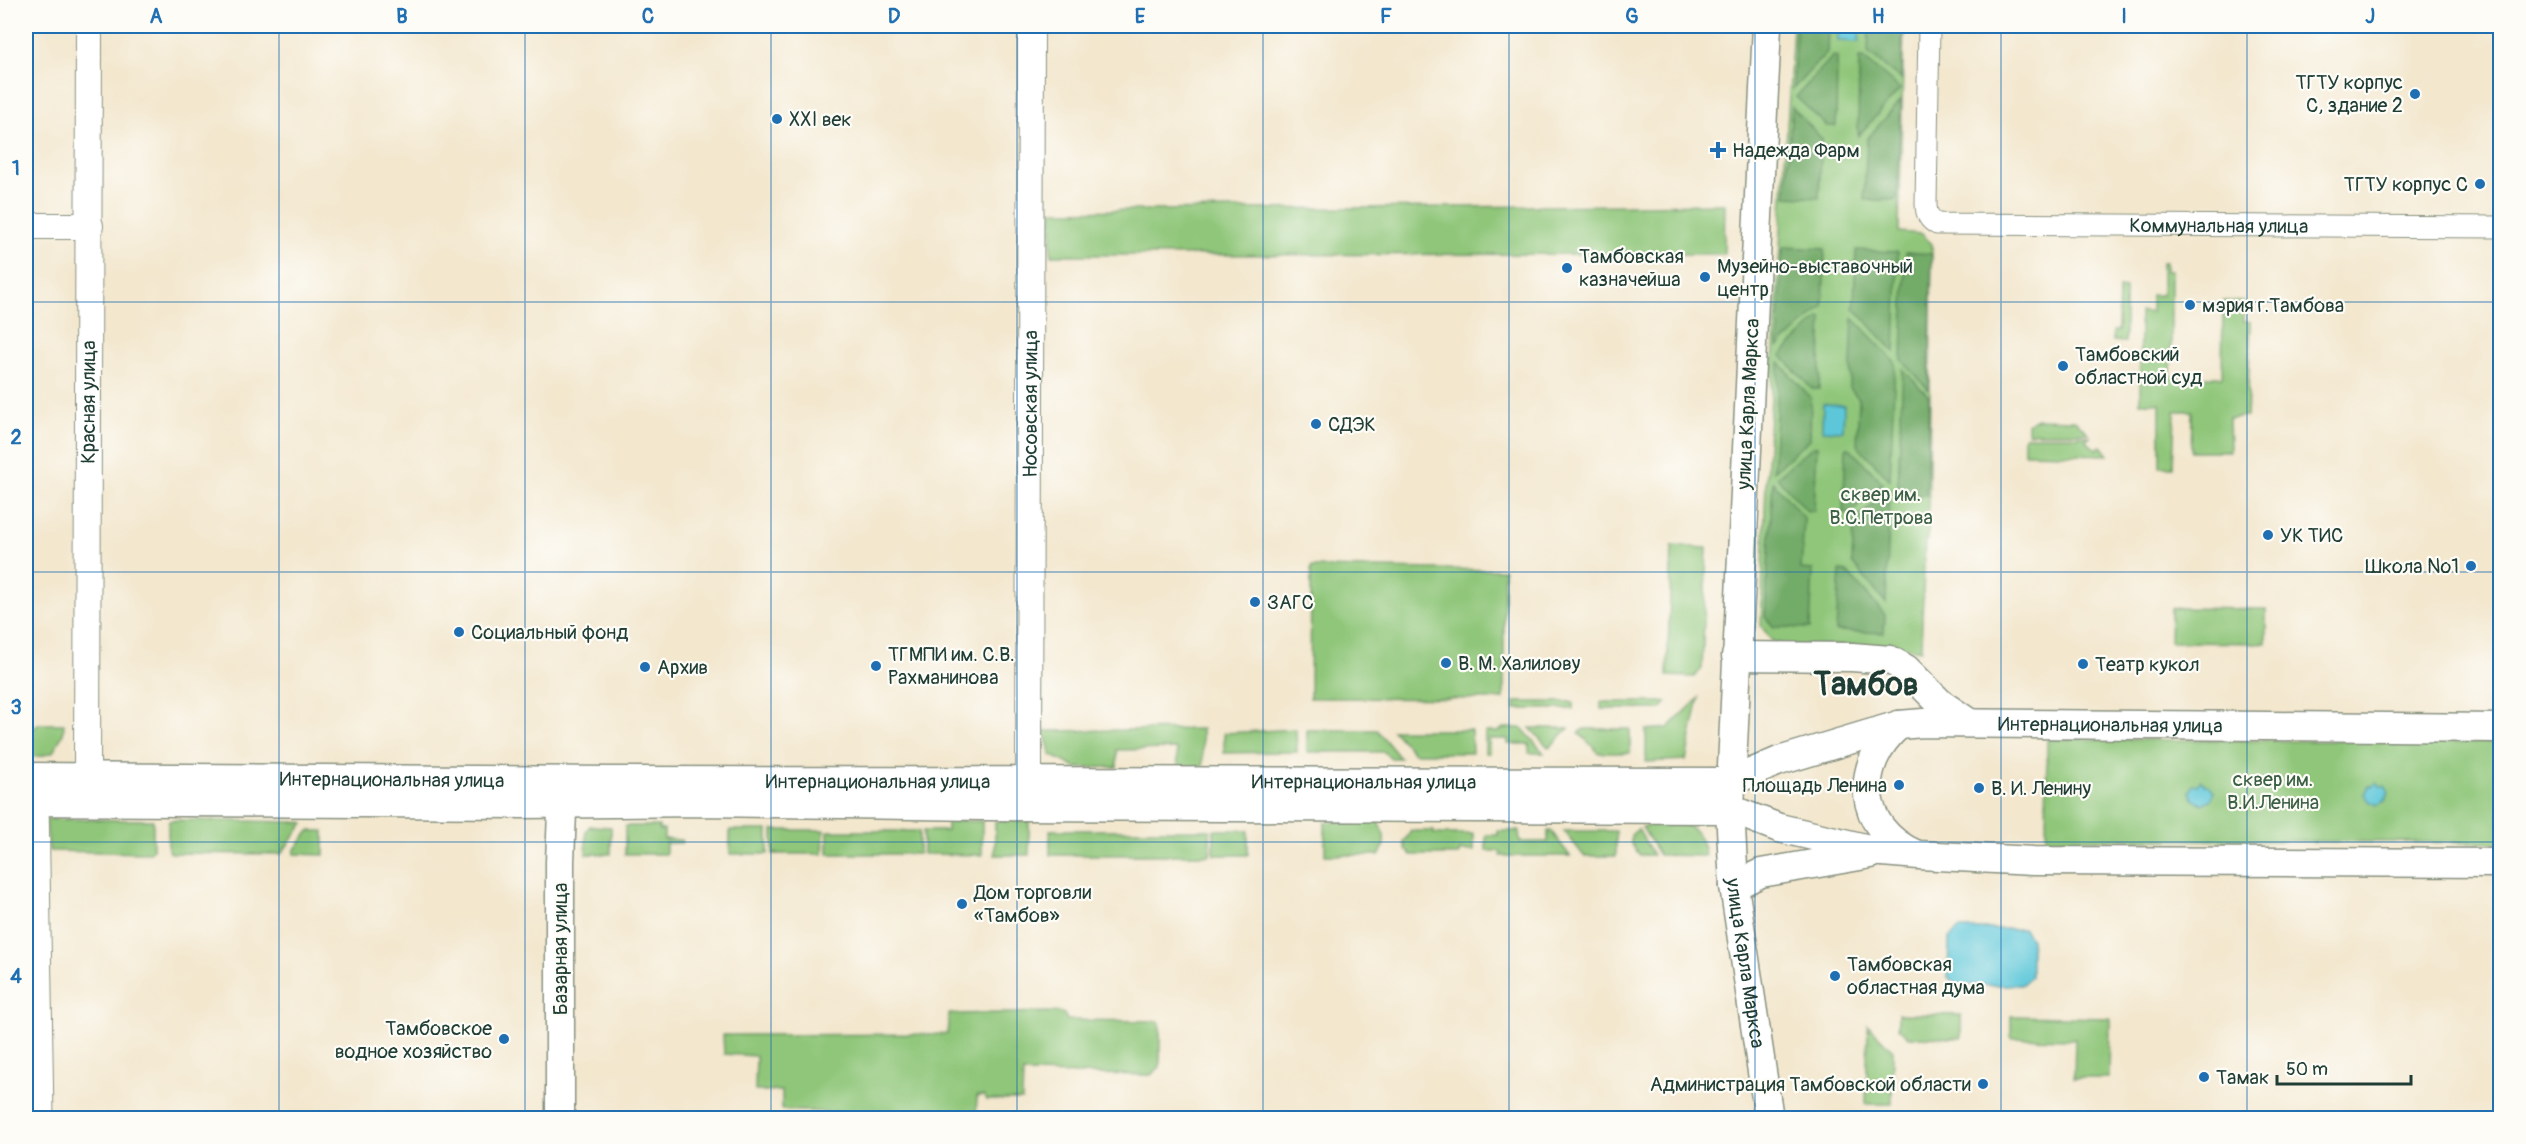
<svg xmlns="http://www.w3.org/2000/svg" width="2526" height="1144" viewBox="0 0 2526 1144" font-family="Pangolin,sans-serif">
  <rect width="100%" height="100%" fill="#fdfcf7"/>
  <filter id="ink" filterUnits="userSpaceOnUse"><feTurbulence type="fractalNoise" baseFrequency=".0167" numOctaves="2"/><feDisplacementMap in="SourceGraphic" scale="12" xChannelSelector="R" yChannelSelector="G"/><feConvolveMatrix kernelMatrix="1 2 1 2 8 2 1 2 1" color-interpolation-filters="sRGB"/></filter>
  <filter id="wash" filterUnits="userSpaceOnUse"><feTurbulence type="fractalNoise" baseFrequency=".008" numOctaves="4" result="noise"/><feDisplacementMap in="SourceGraphic" scale="24" xChannelSelector="R" yChannelSelector="G"/><feGaussianBlur stdDeviation="1.35" result="paint"/><feColorMatrix in="noise" values="0 0 0 0 0 0 0 0 0 0 0 0 0 0 0 0 0 1.4 0 .05"/><feComposite in="paint" operator="in"/></filter>
  <g filter="url(#wash)">
    <rect width="100%" height="100%" fill="#f3e7ce"/>
    <path fill="#8fc679" stroke="#578256" stroke-width="1.5" fill-rule="evenodd" d="M 1793,26 L 1838,26 L 1838,41 L 1859,41 L 1860,26 L 1904,26 L 1899,232 L 1922,234 L 1932,244 L 1928,540 L 1925,540 L 1921,650 L 1890,646 L 1785,645 L 1772,641 L 1761,626 L 1766,482 Z
      M 1725,204 L 1724,254 L 1051,255 L 1052,211 Z
      M 2162,262 L 2166,262 L 2166,271 L 2171,271 L 2171,377 L 2222,377 L 2223,301 L 2244,302 L 2244,321 L 2251,322 L 2247,417 L 2229,418 L 2230,451 L 2191,451 L 2192,411 L 2175,411 L 2173,467 L 2160,467 L 2160,403 L 2140,403 L 2140,312 L 2151,312 L 2151,295 L 2162,295 Z
      M 2119,288 L 2125,289 L 2125,342 L 2113,341 L 2113,331 L 2118,331 Z
      M 2037,419 L 2075,420 L 2088,433 L 2028,433 L 2028,423 Z
      M 2024,436 L 2090,436 L 2086,440 L 2096,450 L 2101,446 L 2108,455 L 2024,453 Z
      M 1672,546 L 1707,548 L 1702,669 L 1694,677 L 1667,676 Z
      M 1311,567 L 1504,570 L 1504,699 L 1310,698 Z
      M 2171,608 L 2266,609 L 2266,643 L 2170,642 Z
      M 1699,698 L 1686,760 L 1646,762 L 1646,730 L 1668,728 Z
      M 1515,702 L 1573,702 L 1573,709 L 1515,709 Z
      M 1601,702 L 1667,702 L 1661,709 L 1601,709 Z
      M 39,724 L 64,724 L 63,734 L 53,752 L 42,756 L 27,757 C 27,742 26,733 39,724 Z
      M 1503,728 L 1522,728 L 1544,753 L 1529,753 L 1529,744 L 1508,744 L 1508,739 L 1489,739 L 1489,753 L 1485,753 L 1485,732 L 1498,732 Z
      M 1530,728 L 1569,728 L 1549,748 Z
      M 1202,729 L 1203,766 L 1178,767 L 1177,749 L 1117,750 L 1117,767 L 1076,768 L 1051,755 L 1044,731 Z
      M 1296,729 L 1297,752 L 1224,753 L 1224,733 Z
      M 1584,729 L 1630,729 L 1630,753 L 1599,753 L 1579,733 Z
      M 1307,730 L 1377,730 L 1400,758 L 1391,758 L 1384,752 L 1307,752 Z
      M 1393,730 L 1471,730 L 1472,753 L 1414,753 Z
      M 2047,739 L 2500,742 L 2500,843 L 2046,839 ZM 2198,785 L 2211,789 L 2214,792 L 2200,803 L 2190,791 Z
      M 46,819 L 153,820 L 153,849 L 150,853 L 49,851 Z
      M 172,820 L 301,822 L 304,823 L 281,854 L 171,853 L 168,849 L 168,824 L 169,821 Z
      M 947,821 L 982,821 L 982,855 L 923,854 L 923,831 L 947,831 Z
      M 995,821 L 1029,821 L 1029,855 L 995,855 Z
      M 1325,822 L 1379,822 C 1385,833 1387,845 1379,855 L 1325,855 Z
      M 1654,824 C 1685,824 1700,821 1705,856 L 1659,855 L 1642,827 Z
      M 590,826 L 611,827 L 611,854 L 586,854 L 586,831 Z
      M 625,826 L 659,826 L 659,830 L 664,830 L 664,839 L 682,840 L 682,843 L 666,843 L 666,854 L 625,854 Z
      M 1638,829 L 1653,855 L 1640,855 L 1631,844 L 1631,835 Z
      M 730,830 L 768,830 L 768,854 L 730,854 Z
      M 773,830 L 824,830 L 823,854 L 773,854 Z
      M 1050,830 L 1210,830 L 1210,855 L 1050,855 Z
      M 1214,830 L 1248,830 L 1248,855 L 1214,855 Z
      M 309,831 L 324,831 L 324,855 L 294,854 L 295,849 Z
      M 828,831 L 919,831 L 919,854 L 828,854 Z
      M 1411,831 L 1434,831 L 1434,834 L 1474,834 L 1474,851 L 1460,851 L 1459,855 L 1411,855 L 1406,850 L 1404,842 Z
      M 1498,831 L 1519,831 L 1520,842 L 1548,842 L 1548,831 L 1551,831 L 1570,856 L 1501,856 L 1500,851 L 1486,851 L 1486,835 L 1498,835 Z
      M 1564,831 L 1616,831 L 1616,856 L 1584,856 Z
      M 1059,1012 L 1064,1014 L 1067,1020 L 1158,1021 L 1160,1023 L 1160,1067 L 1151,1075 L 1023,1073 L 1022,1100 L 986,1100 L 985,1096 L 977,1096 L 976,1118 L 873,1118 L 872,1114 L 782,1110 L 782,1091 L 755,1091 L 756,1056 L 724,1054 L 723,1035 L 947,1034 L 949,1014 Z
      M 1898,1014 L 1961,1015 L 1961,1038 L 1909,1037 L 1898,1028 Z
      M 2011,1016 L 2110,1018 L 2109,1078 L 2074,1078 L 2075,1039 L 2011,1038 Z
      M 1868,1025 L 1893,1050 L 1892,1104 L 1866,1104 Z"/>
    <path fill="#73ab69" stroke="#49744e" stroke-width="1.5" d="M 1796,26 L 1828,26 L 1827,52 L 1793,89 Z
      M 1869,26 L 1903,26 L 1901,79 L 1868,53 Z
      M 1833,56 L 1837,57 L 1836,126 L 1827,126 L 1796,97 Z
      M 1859,58 L 1863,58 L 1900,89 L 1858,136 Z
      M 1901,100 L 1897,200 L 1864,200 L 1867,139 Z
      M 1792,107 L 1822,139 L 1819,198 L 1786,196 Z
      M 1783,247 L 1825,249 L 1823,306 L 1778,347 Z
      M 1856,250 L 1898,252 L 1895,352 L 1854,308 Z
      M 1906,252 L 1932,254 L 1929,390 L 1902,360 Z
      M 1819,318 L 1822,318 L 1819,389 L 1812,389 L 1781,355 Z
      M 1853,318 L 1895,362 L 1890,480 L 1857,445 L 1859,399 L 1850,388 Z
      M 1779,362 L 1811,398 L 1810,439 L 1773,471 Z
      M 1903,369 L 1929,397 L 1926,495 L 1911,494 L 1898,486 Z
      M 1813,446 L 1817,446 L 1814,511 L 1807,511 L 1777,477 Z
      M 1846,448 L 1849,448 L 1883,483 L 1850,513 L 1843,513 Z
      M 1773,482 L 1804,518 L 1801,569 L 1813,570 L 1810,628 L 1774,627 L 1765,617 Z
      M 1890,489 L 1886,603 L 1852,563 L 1854,521 Z
      M 1840,571 L 1847,572 L 1885,615 L 1884,633 L 1836,631 Z"/>
    <path fill="#5dc7d9" stroke="#3e8286" stroke-width="1.5" d="M 1838,26 L 1860,26 L 1859,42 L 1838,41 Z
      M 1823,404 L 1844,405 L 1843,431 L 1822,430 Z
      M 2201,780 L 2205,785 L 2209,785 L 2214,792 L 2210,800 L 2202,804 L 2194,800 L 2190,792 L 2193,785 L 2198,785 Z
      M 2377,782 L 2380,786 L 2385,786 L 2389,793 L 2385,801 L 2377,805 L 2369,801 L 2365,794 L 2369,786 L 2373,786 Z
      M 1959,929 L 2024,929 L 2031,939 L 2031,977 L 2021,985 L 1956,985 L 1948,977 L 1949,938 Z"/>
  </g>
  <g filter="url(#ink)">
    <g fill="none" stroke-linecap="round" stroke-linejoin="round">
      <g stroke="#899281" stroke-width="23">
        <g id="minor">
          <path id="s1" d="M 1929,26 L 1926,204 C 1926,213 1929,220 1937,224 L 2500,227"/>
          <path d="M 38,801 L 43,1118"/>
        </g>
      </g>
      <g stroke="#899281" stroke-width="28">
        <g id="tertiary">
          <path d="M 26,226 L 90,226"/>
          <path id="s2" d="M 87,778 L 89,26"/>
          <path id="s3" d="M 1029,782 L 1031,26"/>
        </g>
      </g>
      <g stroke="#899281" stroke-width="31">
        <g id="secondary">
          <path id="s4" d="M 1767,26 L 1730,809 L 1734,886 L 1769,1118"/>
          <path d="M 1736,656 L 1852,657 L 1890,660 L 1906,669 L 1940,703 L 1968,722"/>
          <path d="M 1899,725 C 1853,765 1857,828 1915,854"/>
          <path id="s5" d="M 26,777 L 613,781 L 1730,782 L 1779,761 L 1899,725 L 1923,723 L 2500,728"/>
          <path d="M 26,801 L 523,804 L 704,802 L 983,806 L 1730,809 L 1779,828 L 1882,852 L 1919,855 L 2033,861 L 2500,863"/>
          <path d="M 1734,886 L 1761,873 L 1871,854"/>
          <path d="M 560,1118 L 560,862 L 563,786"/>
        </g>
      </g>
      <use href="#minor" stroke="#fff" stroke-width="21"/>
      <use href="#tertiary" stroke="#fff" stroke-width="26"/>
      <use href="#secondary" stroke="#fff" stroke-width="28"/>
    </g>
  </g>
  <path fill="none" stroke="#1f6fb2" stroke-width="1.5" stroke-opacity="0.55" d="M 279,26 L 279,1118M 525,26 L 525,1118M 771,26 L 771,1118M 1017,26 L 1017,1118M 1263,26 L 1263,1118M 1509,26 L 1509,1118M 1755,26 L 1755,1118M 2001,26 L 2001,1118M 2247,26 L 2247,1118M 26,302 L 2500,302M 26,572 L 2500,572M 26,842 L 2500,842"/>
  <g fill="#1f6fb2" stroke="#fdfcf7" stroke-width="2">
    <circle cx="2415" cy="94" r="6"/>
    <circle cx="777" cy="119" r="6"/>
    <path d="M1715 141h6v6h6v6h-6v6h-6v-6h-6v-6h6z"/>
    <circle cx="2480" cy="184" r="6"/>
    <circle cx="1567" cy="268" r="6"/>
    <circle cx="1705" cy="277" r="6"/>
    <circle cx="2190" cy="305" r="6"/>
    <circle cx="2063" cy="366" r="6"/>
    <circle cx="1316" cy="424" r="6"/>
    <circle cx="2268" cy="535" r="6"/>
    <circle cx="2471" cy="566" r="6"/>
    <circle cx="1255" cy="602" r="6"/>
    <circle cx="459" cy="632" r="6"/>
    <circle cx="1446" cy="663" r="6"/>
    <circle cx="2083" cy="664" r="6"/>
    <circle cx="876" cy="666" r="6"/>
    <circle cx="645" cy="667" r="6"/>
    <circle cx="1899" cy="785" r="6"/>
    <circle cx="1979" cy="788" r="6"/>
    <circle cx="962" cy="904" r="6"/>
    <circle cx="1835" cy="976" r="6"/>
    <circle cx="504" cy="1039" r="6"/>
    <circle cx="2204" cy="1077" r="6"/>
    <circle cx="1983" cy="1084" r="6"/>
  </g>
  <g text-anchor="middle" dominant-baseline="central" stroke-width="4.5" stroke-linejoin="round" paint-order="stroke">
    <g font-size="20" fill="#1f3d34" stroke="#fdfcf7" text-anchor="start">
      <text x="2403" y="82" text-anchor="end">ТГТУ корпус<tspan x="2403" dy="23">С, здание 2</tspan></text>
      <text x="789" y="119">XXI век</text>
      <text x="1732" y="150">Надежда Фарм</text>
      <text x="2468" y="184" text-anchor="end">ТГТУ корпус С</text>
      <text x="1579" y="256">Тамбовская<tspan x="1579" dy="23">казначейша</tspan></text>
      <text x="1717" y="266">Музейно-выставочный<tspan x="1717" dy="23">центр</tspan></text>
      <text x="2202" y="305">мэрия г.Тамбова</text>
      <text x="2075" y="354">Тамбовский<tspan x="2075" dy="23">областной суд</tspan></text>
      <text x="1328" y="424">СДЭК</text>
      <text x="2280" y="535">УК ТИС</text>
      <text x="2459" y="566" text-anchor="end">Школа №1</text>
      <text x="1267" y="602">ЗАГС</text>
      <text x="471" y="632">Социальный фонд</text>
      <text x="888" y="654">ТГМПИ им. С.В.<tspan x="888" dy="23">Рахманинова</tspan></text>
      <text x="1458" y="663">В. М. Халилову</text>
      <text x="2095" y="664">Театр кукол</text>
      <text x="657" y="667">Архив</text>
      <text x="1887" y="785" text-anchor="end">Площадь Ленина</text>
      <text x="1991" y="788">В. И. Ленину</text>
      <text x="974" y="892">Дом торговли<tspan x="974" dy="23">«Тамбов»</tspan></text>
      <text x="1847" y="964">Тамбовская<tspan x="1847" dy="23">областная дума</tspan></text>
      <text x="492" y="1028" text-anchor="end">Тамбовское<tspan x="492" dy="23">водное хозяйство</tspan></text>
      <text x="2216" y="1077">Тамак</text>
      <text x="1971" y="1084" text-anchor="end">Администрация Тамбовской области</text>
    </g>
    <g font-size="20" fill="#1f3d34" stroke="#fdfcf7">
      <text stroke="none"><textPath href="#s1" startOffset="484">Коммунальная улица</textPath></text>
      <text stroke="none"><textPath href="#s2" startOffset="376">Красная улица</textPath></text>
      <text stroke="none"><textPath href="#s3" startOffset="378">Носовская улица</textPath></text>
      <text transform="translate(1748 404) rotate(-87)">улица Карла Маркса</text>
      <text stroke="none"><textPath href="#s5" startOffset="2094">Интернациональная улица</textPath></text>
      <text stroke="none"><textPath href="#s5" startOffset="366">Интернациональная улица</textPath></text>
      <text stroke="none"><textPath href="#s5" startOffset="852">Интернациональная улица</textPath></text>
      <text stroke="none"><textPath href="#s5" startOffset="1338">Интернациональная улица</textPath></text>
      <text transform="translate(560 949) rotate(-90)">Базарная улица</text>
      <text stroke="none"><textPath href="#s4" startOffset="939">улица Карла Маркса</textPath></text>
    </g>
    <g font-size="20" fill="#3b5f45" stroke="#fdfcf7">
      <text x="1881" y="494">сквер им.<tspan x="1881" dy="23">В.С.Петрова</tspan></text>
      <text x="2273" y="779">сквер им.<tspan x="2273" dy="23">В.И.Ленина</tspan></text>
    </g>
    <g font-size="32" font-weight="bold" fill="#1f3d34" stroke="#fdfcf7">
      <text x="1866" y="685">Тамбов</text>
    </g>
  </g>
  <rect width="2526" height="1144" fill="none" stroke="#fdfcf7" stroke-width="66"/>
  <path d="M2277 1075v9h134v-9" fill="none" stroke="#1f3d34" stroke-width="3"/>
  <text x="2286" y="1075" font-size="18" fill="#1f3d34" stroke="#fdfcf7" stroke-width="4.5" paint-order="stroke">50 m</text>
  <rect x="33" y="33" width="2460" height="1078" fill="none" stroke="#1f6fb2" stroke-width="2"/>
  <g font-size="20" text-anchor="middle" font-weight="bold" fill="#1f6fb2">
    <text x="156" y="23">A</text>
    <text x="402" y="23">B</text>
    <text x="648" y="23">C</text>
    <text x="894" y="23">D</text>
    <text x="1140" y="23">E</text>
    <text x="1386" y="23">F</text>
    <text x="1632" y="23">G</text>
    <text x="1878" y="23">H</text>
    <text x="2124" y="23">I</text>
    <text x="2370" y="23">J</text>
    <text x="16" y="175">1</text>
    <text x="16" y="444">2</text>
    <text x="16" y="714">3</text>
    <text x="16" y="983">4</text>
  </g>
</svg>
